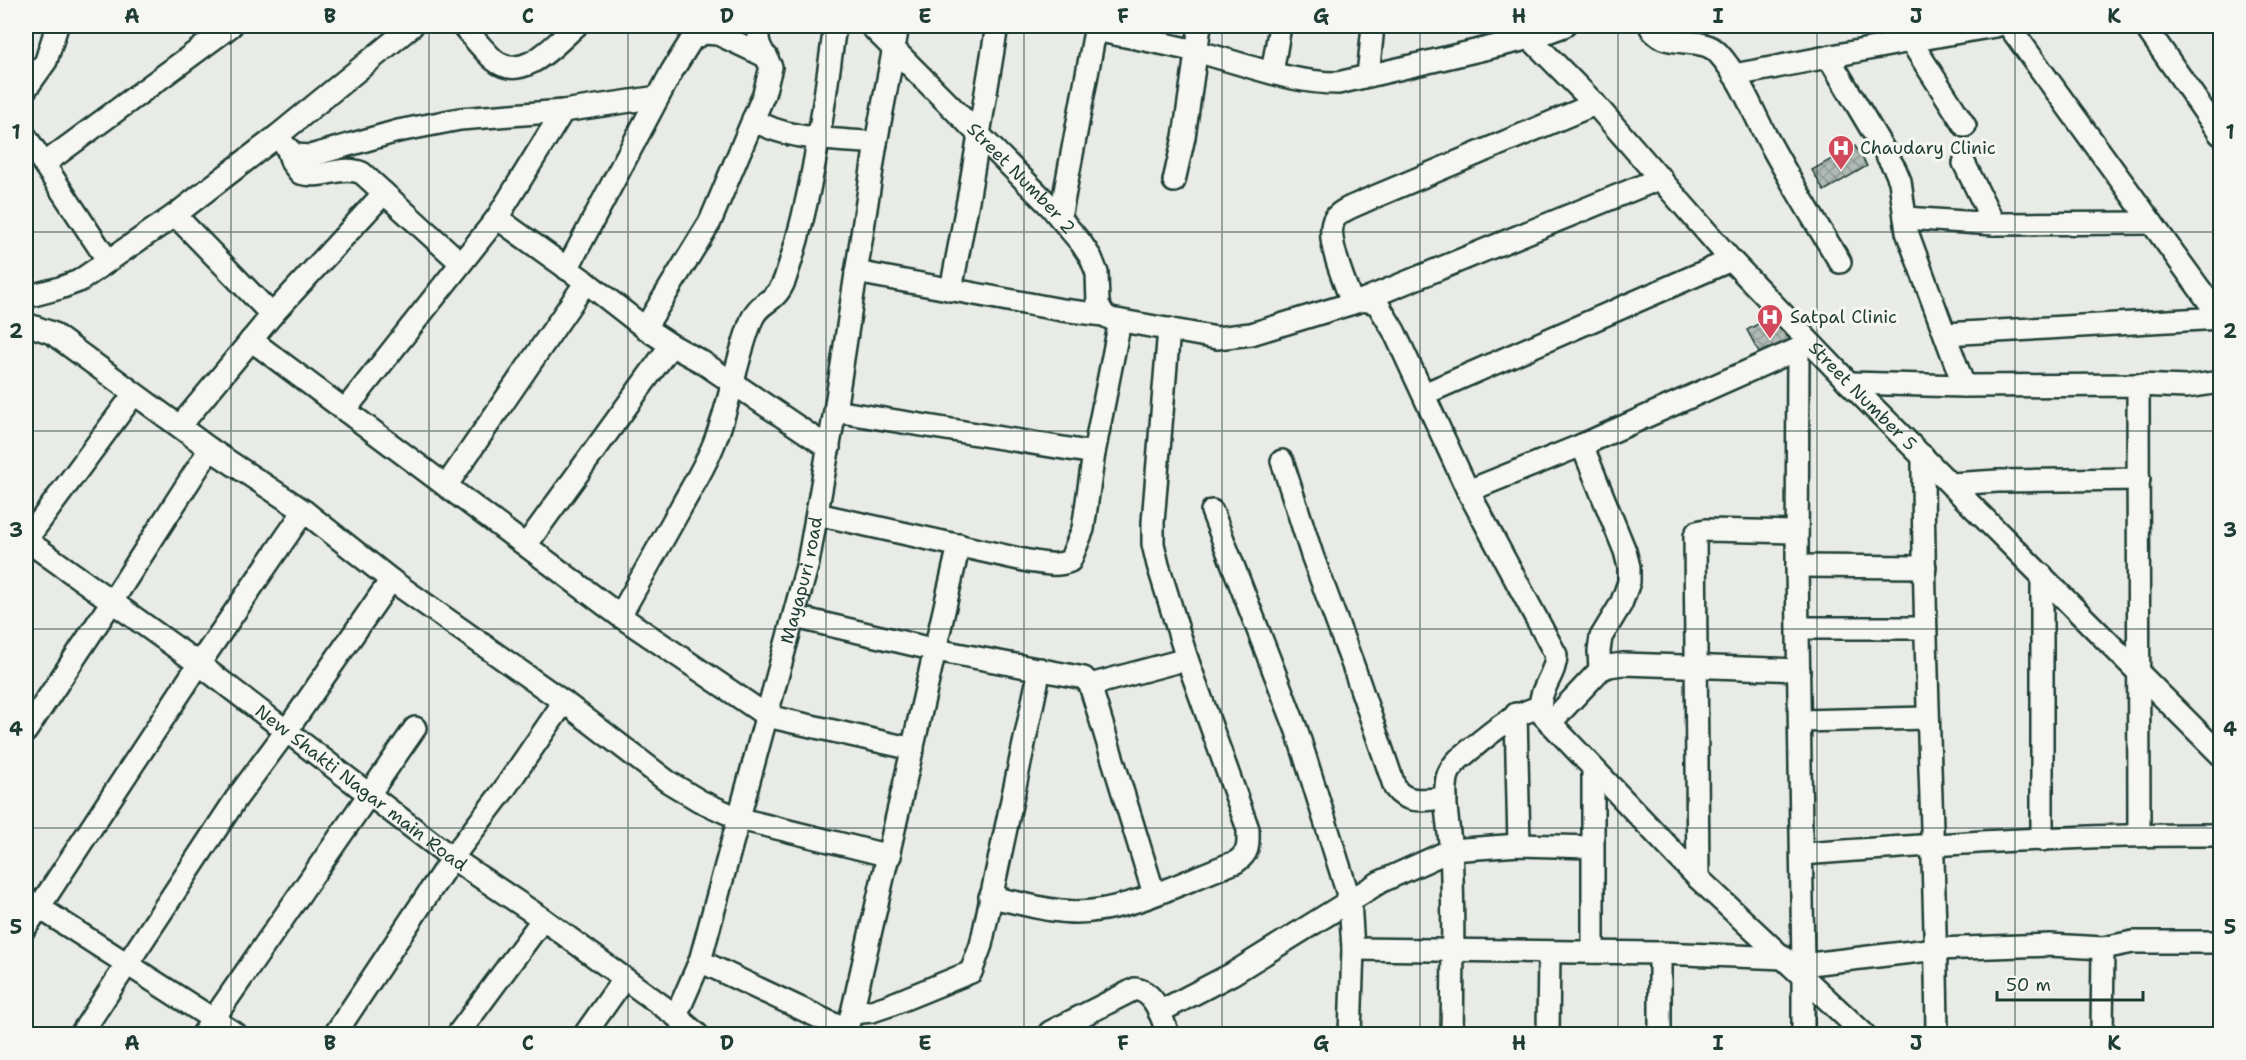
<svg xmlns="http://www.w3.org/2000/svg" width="2246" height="1060" viewBox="0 0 2246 1060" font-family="'Shantell Sans',sans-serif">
  <defs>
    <pattern id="building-cross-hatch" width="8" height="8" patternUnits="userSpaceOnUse" patternTransform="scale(1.5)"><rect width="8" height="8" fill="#b0bab5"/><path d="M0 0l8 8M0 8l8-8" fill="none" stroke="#8f9894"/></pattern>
  </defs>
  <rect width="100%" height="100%" fill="#e9ebe7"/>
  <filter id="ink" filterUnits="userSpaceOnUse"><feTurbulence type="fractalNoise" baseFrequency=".0167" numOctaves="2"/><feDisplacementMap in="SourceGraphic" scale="12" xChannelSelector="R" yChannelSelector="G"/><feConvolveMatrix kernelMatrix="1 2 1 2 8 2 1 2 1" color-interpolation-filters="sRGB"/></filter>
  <g filter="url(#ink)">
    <path fill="url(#building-cross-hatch)" stroke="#1f3d34" stroke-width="1.5" d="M 1855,146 L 1867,166 L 1824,191 L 1812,170 Z
      M 1767,319 L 1772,328 L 1783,322 L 1793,341 L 1762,358 L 1747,330 Z"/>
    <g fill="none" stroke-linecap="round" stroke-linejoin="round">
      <g stroke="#1f3d34" stroke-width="26">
        <g id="street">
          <path d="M 463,26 C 473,37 483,50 494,60 C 523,84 556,43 576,26"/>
          <path id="s1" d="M 871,26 L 1050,206 L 1081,243 L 1091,258 L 1097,273 L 1098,304 L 1104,315 L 1111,319 L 1217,338 L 1251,334 L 1363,300 L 1377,303 L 1394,331 L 1468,491 L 1556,655 C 1556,677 1535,691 1542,714 L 1698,878 L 1864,1034"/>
          <path id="s2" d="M 1518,26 L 1595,104 L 1731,260 L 1849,383 L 2220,754"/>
          <path d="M 1650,26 C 1661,51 1701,34 1718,53 C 1740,77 1753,112 1768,140 C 1791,182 1815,222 1840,262"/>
          <path d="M 2009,26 L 2220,317"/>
          <path d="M 2145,26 L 2220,134"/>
          <path d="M 1095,30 C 1129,37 1165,43 1199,52 C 1245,64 1290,83 1338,83 L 1531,38 L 1564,26"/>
          <path d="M 1910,40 L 1965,126"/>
          <path d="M 1829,58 L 1895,169 L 1900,181 L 1907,232 L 1964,386"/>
          <path d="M 1272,73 L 1280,26"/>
          <path d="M 1734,75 C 1821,59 1908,40 1996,26"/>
          <path d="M 1368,76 L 1373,26"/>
          <path d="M 26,89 L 46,61 L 57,26"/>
          <path d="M 753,119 C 785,141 838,139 876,143"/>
          <path d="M 26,137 L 108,261"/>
          <path d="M 276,137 L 295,155 L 310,156 L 398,131 L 460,119 L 563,111 L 658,97"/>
          <path d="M 287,148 L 292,163 L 300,173 C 321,180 342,164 362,173 L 461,263"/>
          <path d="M 1964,163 L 1994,224"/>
          <path d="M 44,164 L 231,26"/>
          <path d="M 1174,181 L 1184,137 L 1200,26"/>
          <path d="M 175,215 L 272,315"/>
          <path d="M 497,218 L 586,282 L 645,328 L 671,345 L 702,362 L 829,448"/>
          <path d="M 1060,218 L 1096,26"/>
          <path d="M 1905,218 L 1994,224 L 2152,223"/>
          <path d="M 567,269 L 672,71 L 692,39 L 704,33 L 718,34 L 767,57"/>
          <path d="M 856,272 L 1062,310 L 1104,315"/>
          <path d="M 951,290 L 969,195 L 997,26"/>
          <path d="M 26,297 L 60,288 L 79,281 L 175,215 L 276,137 L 412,26"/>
          <path d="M 1363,300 L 1661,178"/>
          <path d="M 1352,303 C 1346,284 1323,236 1335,218 C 1342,209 1357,205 1367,200 L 1595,104"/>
          <path d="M 26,324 L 52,333 L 210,449 L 304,511 L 391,580 L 564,702 L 667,781 L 700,801 L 740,819 L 890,856"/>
          <path d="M 645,328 L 710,222 L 764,94 L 771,67 C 763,50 755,46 759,26"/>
          <path d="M 1945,334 L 2220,318"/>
          <path d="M 251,340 L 620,616 L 767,716 L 913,749"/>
          <path d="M 1798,349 L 1797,566 L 1803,965"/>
          <path d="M 1849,383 L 1964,386 L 2138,385 L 2139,834"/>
          <path d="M 2138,385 L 2186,387 L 2220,382"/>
          <path d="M 1424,394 L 1731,260"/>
          <path d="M 345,410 L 497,218 L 563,111"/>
          <path d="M 835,411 L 1094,453"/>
          <path d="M 180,426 L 272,315 L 384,193"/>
          <path d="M 1582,445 L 1625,551 L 1629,567 L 1629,582 L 1621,604 L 1601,637 L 1599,651 L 1600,670"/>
          <path d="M 1923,456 C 1923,649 1935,842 1937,1034"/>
          <path d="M 1282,461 L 1312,555 L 1354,668 L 1395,788 C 1407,805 1428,799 1446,798"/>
          <path d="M 1951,484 L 1998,481 L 2139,479"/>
          <path d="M 446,486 L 586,282"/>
          <path d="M 1468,491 L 1582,445 L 1809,344"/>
          <path d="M 1212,511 L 1297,731 L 1350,901 L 1353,949 L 1350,1034"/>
          <path d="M 817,514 L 1028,561 C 1043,563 1056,567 1070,561 L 1083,529 L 1094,453 L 1120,321"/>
          <path id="s3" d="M 26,540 L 199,664 L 452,858 L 543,919 L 676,1016 L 697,1034"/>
          <path d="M 26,540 L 134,394"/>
          <path d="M 526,545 L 671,345"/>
          <path d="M 1797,566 L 1925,567"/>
          <path d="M 2042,575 L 2042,840"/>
          <path d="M 620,616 C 640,581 660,545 680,509 C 692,487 706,465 715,441 C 731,401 736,359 752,319 C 760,300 776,304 785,279 C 813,197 823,110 835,26"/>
          <path d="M 795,617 L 936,650 L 1084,678 L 1090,685 L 1154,894"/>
          <path d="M 1799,628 L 1925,628"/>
          <path d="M 1090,685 L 1187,659"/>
          <path d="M 1516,714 L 1519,845"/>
          <path d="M 1800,721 L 1928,718"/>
          <path d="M 1550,723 L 1600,670 L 1609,666 L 1623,664 L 1799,670"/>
          <path d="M 26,731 L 111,603 L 210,449"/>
          <path d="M 1802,854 C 1941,844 2081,834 2220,835"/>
          <path d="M 1698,878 L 1695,536 L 1697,532 L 1706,530 L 1797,532"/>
          <path d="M 990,897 C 1018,902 1048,912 1077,912 C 1132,911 1185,880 1236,862 C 1250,852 1248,845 1248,829 L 1187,659 L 1158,565 L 1153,544 L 1153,522 L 1169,329"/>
          <path d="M 26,899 L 236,1034"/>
          <path d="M 26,927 L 199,664 L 304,511"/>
          <path d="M 1353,949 L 1660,953 L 1785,958"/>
          <path d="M 1593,952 L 1593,769"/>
          <path d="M 1793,966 L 1937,949 L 2050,945 L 2103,948 L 2133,942 L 2220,942"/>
          <path d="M 1159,1012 L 1232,974 L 1380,882 L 1451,850 L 1519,845 L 1592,847"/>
          <path d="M 852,1013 L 872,1011 L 890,1005 L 971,972 L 981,945 L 1040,669"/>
          <path d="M 676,1016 L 700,961"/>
          <path d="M 846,1030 L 852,1013 L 959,545"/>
          <path d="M 1050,1032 L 1135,989 C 1156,992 1161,1017 1168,1034"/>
          <path d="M 81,1034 L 236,799 L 287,730 L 391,580"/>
          <path d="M 203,1034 L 415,728"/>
          <path d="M 335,1034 L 452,858 L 503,791 L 564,702"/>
          <path d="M 458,1034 L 543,919"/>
          <path d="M 585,1034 L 623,980"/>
          <path id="s4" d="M 851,1034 L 846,1030 L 700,961 L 808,563 L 835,411 L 876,143 L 898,26"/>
          <path d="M 1452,1034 C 1453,974 1454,912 1451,851 C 1449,828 1443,802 1447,778 C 1449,770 1453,765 1459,759 C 1485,738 1507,716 1540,707"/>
          <path d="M 1548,1034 L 1549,952"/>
          <path d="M 1660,1034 L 1660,953"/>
          <path d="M 1803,1034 L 1803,976"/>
          <path d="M 2102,1034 L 2103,948"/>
        </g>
      </g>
      <use href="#street" stroke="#f6f6f2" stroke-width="21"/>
    </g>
  </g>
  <path fill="none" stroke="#1f3d34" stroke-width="1.5" stroke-opacity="0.55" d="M 231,26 L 231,1034M 429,26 L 429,1034M 628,26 L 628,1034M 826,26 L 826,1034M 1024,26 L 1024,1034M 1222,26 L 1222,1034M 1420,26 L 1420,1034M 1618,26 L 1618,1034M 1817,26 L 1817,1034M 2015,26 L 2015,1034M 26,232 L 2220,232M 26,431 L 2220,431M 26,629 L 2220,629M 26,828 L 2220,828"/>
  <defs>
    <g id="hospital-pin" transform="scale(1.35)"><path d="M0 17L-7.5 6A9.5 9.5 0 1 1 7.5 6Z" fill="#d1495b" stroke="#f6f6f2"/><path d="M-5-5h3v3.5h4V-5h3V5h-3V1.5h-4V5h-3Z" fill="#fff"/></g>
  </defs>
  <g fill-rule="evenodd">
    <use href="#hospital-pin" x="1841" y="148"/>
    <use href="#hospital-pin" x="1770" y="317"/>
  </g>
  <g text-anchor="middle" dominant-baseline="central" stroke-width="6" stroke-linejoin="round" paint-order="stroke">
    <g font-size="18" fill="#1f3d34" stroke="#f6f6f2" text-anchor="start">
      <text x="1860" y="148">Chaudary Clinic</text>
      <text x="1790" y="317">Satpal Clinic</text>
    </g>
    <g font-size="18" fill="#1f3d34" stroke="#f6f6f2">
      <text stroke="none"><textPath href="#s1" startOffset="214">Street Number 2</textPath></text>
      <text stroke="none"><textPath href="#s2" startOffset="506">Street Number 5</textPath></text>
      <text stroke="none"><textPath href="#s4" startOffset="562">Mayapuri road</textPath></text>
      <text stroke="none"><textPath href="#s3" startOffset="417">New Shakti Nagar main Road</textPath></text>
    </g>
  </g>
  <rect width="2246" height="1060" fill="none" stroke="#f6f6f2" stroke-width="66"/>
  <path d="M1997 991v9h146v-9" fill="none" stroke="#1f3d34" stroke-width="3"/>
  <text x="2006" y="991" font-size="18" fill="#1f3d34" stroke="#f6f6f2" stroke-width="4.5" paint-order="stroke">50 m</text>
  <rect x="33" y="33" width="2180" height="994" fill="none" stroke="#1f3d34" stroke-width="2"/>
  <g font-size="20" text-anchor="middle" font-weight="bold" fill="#1f3d34">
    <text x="132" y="23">A</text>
    <text x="330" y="23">B</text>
    <text x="528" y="23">C</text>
    <text x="727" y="23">D</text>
    <text x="925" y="23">E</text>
    <text x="1123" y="23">F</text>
    <text x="1321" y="23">G</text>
    <text x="1519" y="23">H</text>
    <text x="1718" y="23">I</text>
    <text x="1916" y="23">J</text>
    <text x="2114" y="23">K</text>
    <text x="16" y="139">1</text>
    <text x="2230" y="139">1</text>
    <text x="16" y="338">2</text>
    <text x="2230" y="338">2</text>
    <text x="16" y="537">3</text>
    <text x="2230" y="537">3</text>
    <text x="16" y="736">4</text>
    <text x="2230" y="736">4</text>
    <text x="16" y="934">5</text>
    <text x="2230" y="934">5</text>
    <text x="132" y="1050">A</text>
    <text x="330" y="1050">B</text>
    <text x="528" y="1050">C</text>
    <text x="727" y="1050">D</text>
    <text x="925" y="1050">E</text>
    <text x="1123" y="1050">F</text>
    <text x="1321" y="1050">G</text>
    <text x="1519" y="1050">H</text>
    <text x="1718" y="1050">I</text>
    <text x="1916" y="1050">J</text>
    <text x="2114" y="1050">K</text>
  </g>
</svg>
